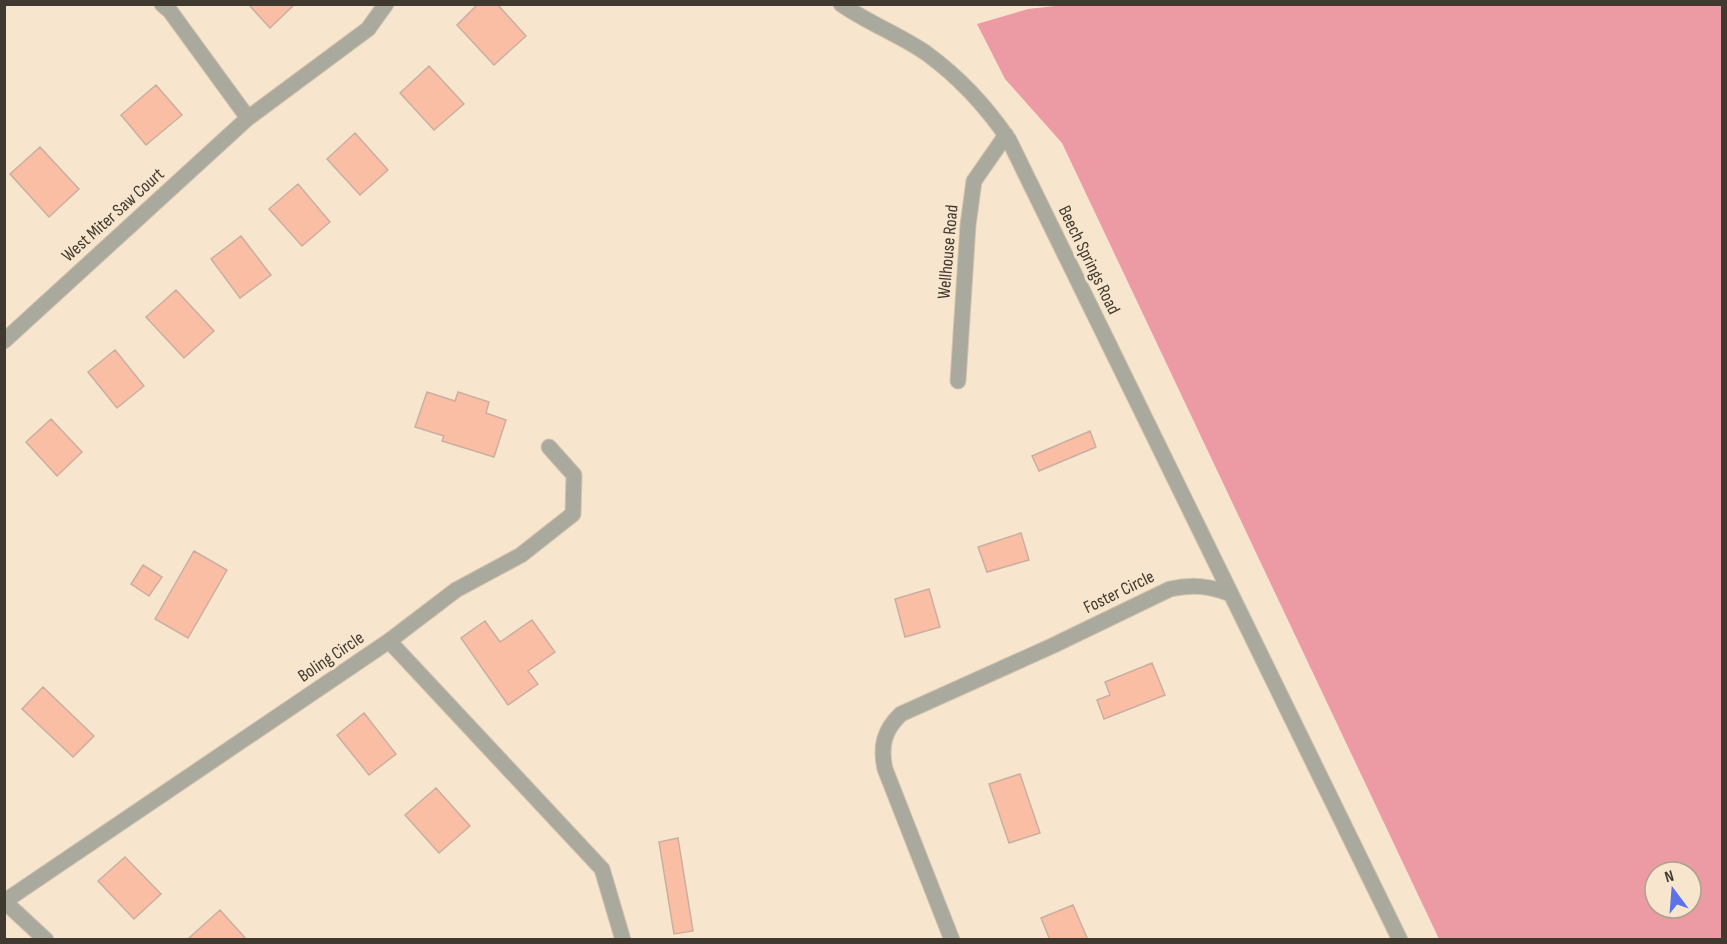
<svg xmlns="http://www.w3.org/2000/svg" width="1727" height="944" viewBox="0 0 1727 944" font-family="'Sofia Sans Condensed',sans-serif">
  <rect width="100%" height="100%" fill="#f7e6cd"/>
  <path fill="#ec9ba5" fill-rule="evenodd" d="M 1064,5 L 1722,5 L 1722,939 L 1439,939 L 1062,143 L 1005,79 L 977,24 L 1028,9 ZM 1655,872 L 1691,872 L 1691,908 L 1655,908 Z"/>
  <path fill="#f9bea4" stroke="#cbaea1" stroke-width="1.5" d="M 248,4 L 295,4 L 270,28 Z
    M 478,4 L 497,4 L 526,36 L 494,65 L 457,25 Z
    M 429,66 L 464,104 L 434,130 L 400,93 Z
    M 156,85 L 182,115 L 146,145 L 121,115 Z
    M 355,133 L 388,170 L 360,195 L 327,159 Z
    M 40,147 L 79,189 L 49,217 L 10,174 Z
    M 298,184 L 330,222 L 302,246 L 269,209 Z
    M 241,236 L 271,275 L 240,298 L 211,259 Z
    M 176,290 L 214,331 L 184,358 L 146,317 Z
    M 115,350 L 144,386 L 117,408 L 88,372 Z
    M 427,392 L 455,401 L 458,392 L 489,402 L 486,413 L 506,420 L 494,457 L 442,441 L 444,436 L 415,427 Z
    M 51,419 L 82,452 L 57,476 L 26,442 Z
    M 1090,431 L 1096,447 L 1039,471 L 1032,456 Z
    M 1021,533 L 1029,560 L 987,572 L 978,547 Z
    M 194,551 L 227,570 L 188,638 L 155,619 Z
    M 143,565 L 162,577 L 149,596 L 131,584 Z
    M 929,589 L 940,627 L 905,637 L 895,599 Z
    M 532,620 L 555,652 L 528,671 L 538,684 L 508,705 L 461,638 L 485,621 L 500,642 Z
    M 1152,663 L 1165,695 L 1104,719 L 1097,700 L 1110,695 L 1105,682 Z
    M 43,687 L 94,736 L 73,757 L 22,709 Z
    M 364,713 L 396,754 L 369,775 L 337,735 Z
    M 1020,774 L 1040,833 L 1009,843 L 989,784 Z
    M 436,788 L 470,826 L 439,853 L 405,815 Z
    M 678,838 L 693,931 L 674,934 L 659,842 Z
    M 125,857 L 161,894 L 134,919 L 98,881 Z
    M 1073,905 L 1088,940 L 1050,940 L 1041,918 Z
    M 220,910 L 247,940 L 191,940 L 189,938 Z"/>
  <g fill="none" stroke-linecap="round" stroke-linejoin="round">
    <g stroke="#d2c3ad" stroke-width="17">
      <path id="minor" d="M 162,4 L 170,11 L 248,118
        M 841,4 C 868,23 900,35 926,53 C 959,77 986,106 1009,140 L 1231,594
        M 4,341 L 248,118 L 368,29 L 386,4
        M 958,381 L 968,225 L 974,181 L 1006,135
        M 389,641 L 456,590 L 521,555 L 573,514 L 574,475 L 549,447
        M 4,901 L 46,940
        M 5,901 L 389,641 L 602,869 L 623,940
        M 952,940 L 885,769 C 880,746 884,730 901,714 L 1052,646 L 1170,589 C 1193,584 1209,586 1231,594 L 1400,940"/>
    </g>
    <use href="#minor" stroke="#a9aa9d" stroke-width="15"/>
  </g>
  <g text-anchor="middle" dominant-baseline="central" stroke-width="6" stroke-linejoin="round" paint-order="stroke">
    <g font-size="18" fill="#40392f" stroke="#f7e6cd">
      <text transform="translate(113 215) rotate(-42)">West Miter Saw Court</text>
      <text transform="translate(948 252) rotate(-85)">Wellhouse Road</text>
      <text transform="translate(1089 260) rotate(64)">Beech Springs Road</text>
      <text transform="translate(1119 592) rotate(-26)">Foster Circle</text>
      <text transform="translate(331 657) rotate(-34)">Boling Circle</text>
    </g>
  </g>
  <rect width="1727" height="944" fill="none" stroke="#40392f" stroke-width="12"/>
  <g transform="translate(1673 890) rotate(344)"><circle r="28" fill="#f7e6cd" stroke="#aea18e" stroke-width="1.5"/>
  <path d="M0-4.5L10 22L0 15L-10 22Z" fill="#5c72e9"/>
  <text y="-9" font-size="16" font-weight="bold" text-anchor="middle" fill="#40392f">N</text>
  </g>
</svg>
